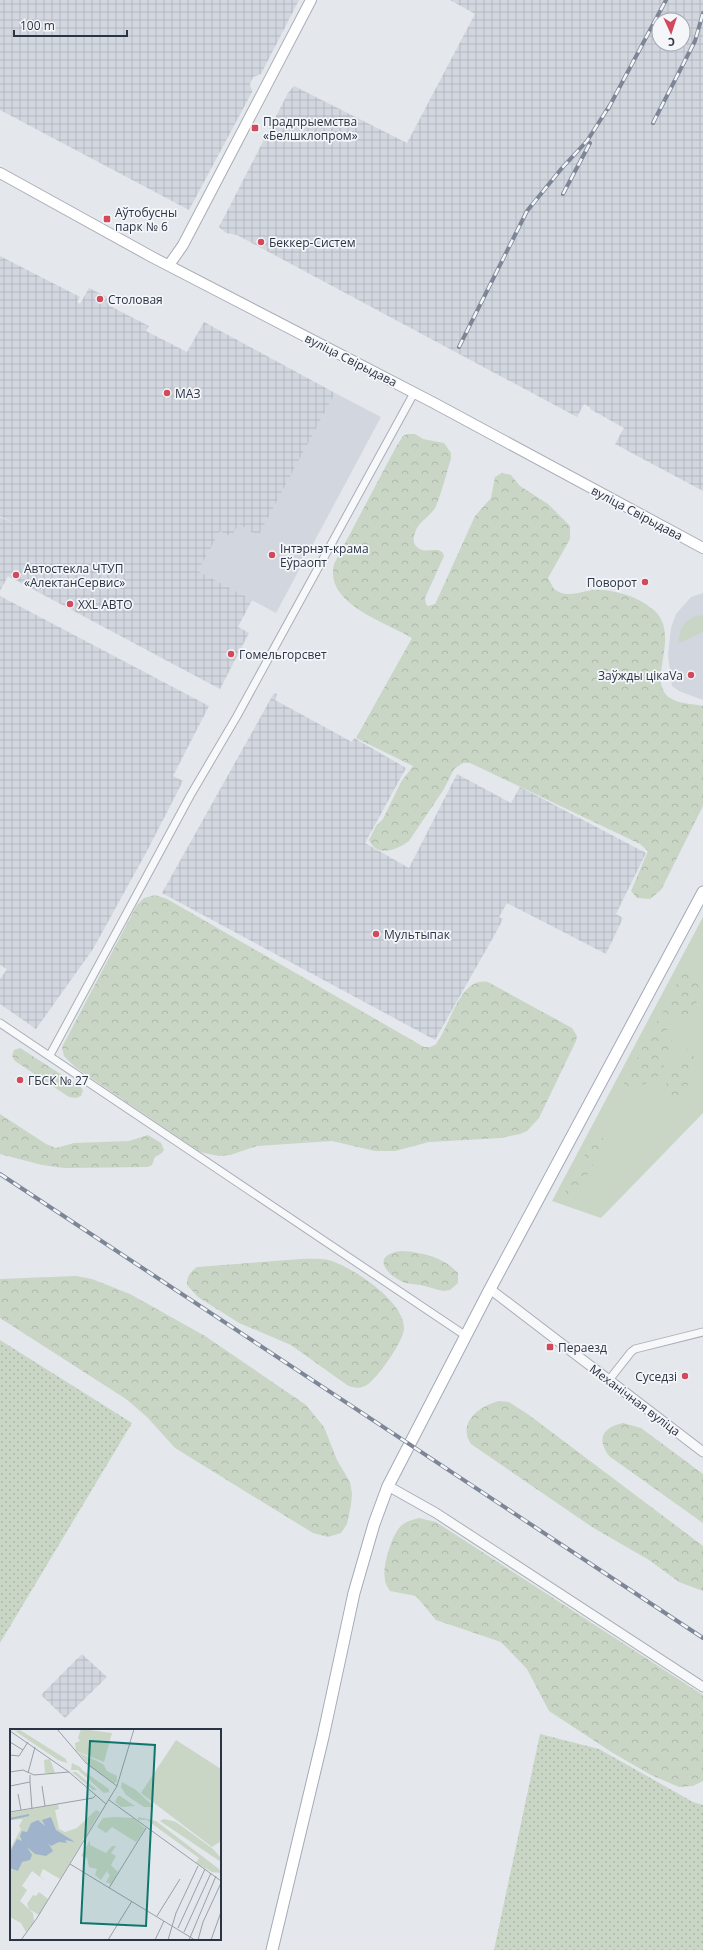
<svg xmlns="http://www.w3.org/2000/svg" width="703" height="1950" viewBox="0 0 703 1950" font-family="'Open Sans',sans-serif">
  <defs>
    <pattern id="industrial-grid" width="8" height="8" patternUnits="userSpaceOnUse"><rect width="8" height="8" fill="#d2d6de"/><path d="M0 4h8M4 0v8" fill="none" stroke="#b4b8c0"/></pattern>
    <pattern id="forest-crowns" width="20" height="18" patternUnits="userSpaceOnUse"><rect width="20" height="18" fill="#c9d6c5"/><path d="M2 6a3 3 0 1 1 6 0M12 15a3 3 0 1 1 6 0" fill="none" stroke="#adb8ab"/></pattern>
    <pattern id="garden-dots" width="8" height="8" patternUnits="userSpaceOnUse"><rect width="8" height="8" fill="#c9d6c5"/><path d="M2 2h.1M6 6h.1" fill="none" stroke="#adb8ab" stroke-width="1.8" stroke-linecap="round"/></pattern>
  </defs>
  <rect width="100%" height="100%" fill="#e4e7ec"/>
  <path fill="#d2d6de" d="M 335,393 L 381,417 L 276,613 L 198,571 L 220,530 L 239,524 L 258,535 Z
    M 703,593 L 703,700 L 679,691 L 672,686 L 668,655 L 671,628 L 676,614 L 691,597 Z"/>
  <path fill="url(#industrial-grid)" fill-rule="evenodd" d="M 0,0 L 299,0 L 261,74 L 253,77 L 250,84 L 252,92 L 189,210 L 0,110 Z
    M 450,0 L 703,0 L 703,491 L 615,444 L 624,428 L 590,409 L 591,408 L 584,404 L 577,417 L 237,235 L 226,233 L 219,227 L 288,93 L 294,86 L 407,143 L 475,14 ZM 659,20 L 683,20 L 683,44 L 659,44 Z
    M 0,256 L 80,297 L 77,302 L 80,304 L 89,288 L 111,299 L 108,305 L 149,326 L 146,331 L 187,352 L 204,322 L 335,393 L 258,536 L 239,524 L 231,537 L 220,531 L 198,571 L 252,600 L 238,627 L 249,633 L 220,689 L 8,576 L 0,591 L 0,517 L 15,524 L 0,516 Z
    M 0,596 L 209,706 L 173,776 L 183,781 L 147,851 L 93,949 L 36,1029 L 0,1004 L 0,979 L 7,969 L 0,965 Z
    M 274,693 L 277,694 L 275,700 L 352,742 L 354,738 L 406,768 L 365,843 L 409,868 L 457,774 L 511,803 L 520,787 L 646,853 L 616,914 L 623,918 L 606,954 L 507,903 L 499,917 L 503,919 L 495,934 L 435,1040 L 162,893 Z
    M 82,1654 L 107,1677 L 65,1718 L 41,1695 Z"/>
  <path fill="#c9d6c5" d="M 703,615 L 703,632 L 679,643 C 679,626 686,617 703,615 Z
    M 703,917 L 703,1113 L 601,1218 L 552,1201 Z"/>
  <path fill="url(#forest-crowns)" d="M 407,434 L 415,434 L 423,439 L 444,443 L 451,453 L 451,459 C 446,474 442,492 436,506 C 431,517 418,521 415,533 C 413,537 413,544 417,547 C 425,555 436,546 443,553 L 444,556 L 425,598 L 426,604 L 428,606 L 435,604 L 437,600 L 475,516 L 491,498 L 495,477 L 502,473 L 511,475 L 520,486 L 548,504 L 570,526 L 570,539 L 548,578 L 554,589 C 567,599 580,591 595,590 C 614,589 640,597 655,611 C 683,639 640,688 676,701 C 684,704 694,704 703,706 L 703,806 L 661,890 L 650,899 L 637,898 L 631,891 L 648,851 L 640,844 L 470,763 L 463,763 L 454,769 L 444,789 L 409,841 C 397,850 377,858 369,840 L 376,826 L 383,819 L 401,782 L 413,766 L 356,738 L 412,638 C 386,622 324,604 334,564 L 396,447 L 403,436 Z
    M 155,895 L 167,899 L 424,1047 L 430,1047 L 435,1045 C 450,1028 459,976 488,982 L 572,1028 L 577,1036 L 576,1041 L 539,1118 L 527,1131 L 520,1134 L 501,1138 L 429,1142 L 395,1151 L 375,1151 L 332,1141 L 257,1146 L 230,1155 L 219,1156 L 200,1152 L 75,1067 L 64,1056 L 62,1047 L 137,905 L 144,898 Z
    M 687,970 L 702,978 C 703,988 697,1008 688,1014 C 679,1021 667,1012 667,1031 L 674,1044 L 672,1051 L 655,1081 L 637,1086 L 626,1098 L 621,1097 L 620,1091 L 648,1037 L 673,995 L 680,973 Z
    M 20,1048 L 81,1087 L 83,1090 L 81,1096 L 76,1098 L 69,1097 L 15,1061 L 12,1056 L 14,1050 Z
    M 687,1049 L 692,1051 C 699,1065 687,1101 668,1098 L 663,1094 L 664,1088 L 683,1052 Z
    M 0,1114 L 46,1144 L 56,1148 L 74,1143 L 129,1141 L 148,1135 L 161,1143 L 164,1150 L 162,1153 L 155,1157 L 152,1165 L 148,1167 L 64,1168 L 42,1165 L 0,1154 Z
    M 599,1136 L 604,1139 L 604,1144 L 577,1194 L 574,1197 L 569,1197 L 565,1190 L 567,1185 L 594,1139 Z
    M 402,1251 C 422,1252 445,1258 458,1273 L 458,1283 L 450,1290 L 444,1291 C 436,1290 428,1286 420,1285 C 415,1284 410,1284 405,1283 C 384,1274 371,1254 402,1251 Z
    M 301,1259 C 311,1259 322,1258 332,1261 C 355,1269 405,1302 404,1329 C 403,1342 376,1381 365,1386 C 359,1389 353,1388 347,1385 L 291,1345 L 239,1323 L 198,1297 L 187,1285 C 187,1276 190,1272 197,1267 Z
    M 76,1276 L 92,1279 L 130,1294 L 205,1336 L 306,1405 L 324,1427 L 337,1460 L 350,1482 L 352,1494 L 351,1505 L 347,1524 L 341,1533 L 328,1537 L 313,1533 L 175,1448 L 147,1417 L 126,1399 L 0,1318 L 0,1279 Z
    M 499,1401 L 509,1402 L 529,1415 L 703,1546 L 703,1591 L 679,1582 L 649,1560 L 592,1527 L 471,1444 C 457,1423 479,1406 499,1401 Z
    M 623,1423 L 641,1428 L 703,1474 L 703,1523 L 609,1456 C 596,1439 603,1427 623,1423 Z
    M 419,1518 L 436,1522 L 703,1695 L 703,1781 L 693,1786 L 679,1787 L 651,1775 L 613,1753 L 549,1711 L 527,1669 L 501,1642 L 436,1620 L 416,1596 L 390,1591 C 388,1587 385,1584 385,1579 C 382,1567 392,1534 401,1526 C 406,1521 412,1520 419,1518 Z"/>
  <path fill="url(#garden-dots)" d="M 0,1340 L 132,1423 L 0,1643 Z
    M 540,1734 L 599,1749 L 693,1802 L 703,1805 L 703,1950 L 494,1950 Z"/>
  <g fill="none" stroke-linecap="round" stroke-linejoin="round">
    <g stroke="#a9aeb7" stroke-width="9">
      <path id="minor" d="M 0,1023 L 466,1336
        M 50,1055 L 190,796 L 237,716 L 414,393
        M 609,1380 L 631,1352 L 635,1349 L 703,1332"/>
    </g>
    <g stroke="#a9aeb7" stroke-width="11">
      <path id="tertiary" d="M 490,1289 L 703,1452
        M 388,1486 L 436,1513 L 703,1687"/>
    </g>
    <g stroke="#a9aeb7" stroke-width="12">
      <path id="secondary" d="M 0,173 L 152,257 L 434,403 L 703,548
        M 169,265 L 183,245 L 311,0"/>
    </g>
    <g stroke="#a3abb8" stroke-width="13">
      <path id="primary" d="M 272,1950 L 323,1737 L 354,1593 L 374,1524 L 388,1486 L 490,1289 L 703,892"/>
    </g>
    <use href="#minor" stroke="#f7f8fa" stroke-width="7"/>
    <use href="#tertiary" stroke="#f7f8fa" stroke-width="9"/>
    <use href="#secondary" stroke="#fff" stroke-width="10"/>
    <use href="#primary" stroke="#fff" stroke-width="11"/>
    <g stroke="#7d8696" stroke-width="4">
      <path id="rail" d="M 608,109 L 666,0
        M 653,123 L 695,41 L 703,13
        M 563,194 L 590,143
        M 459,347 L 527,211 L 562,168 L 587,141 L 610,105
        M 0,1174 L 703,1638"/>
    </g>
    <use href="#rail" stroke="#f4f6f9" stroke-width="2.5" stroke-dasharray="8" stroke-linecap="butt"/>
  </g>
  <g fill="#d1495b" stroke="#f4f6f9" stroke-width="1.5">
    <rect x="251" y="124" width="8" height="8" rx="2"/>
    <rect x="103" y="215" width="8" height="8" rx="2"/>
    <circle cx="261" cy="242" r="4"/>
    <circle cx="100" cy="299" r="4"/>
    <circle cx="167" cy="393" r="4"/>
    <circle cx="272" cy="555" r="4"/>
    <circle cx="16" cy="575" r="4"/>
    <circle cx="645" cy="582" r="4"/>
    <circle cx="70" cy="604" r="4"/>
    <circle cx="231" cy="654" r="4"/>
    <circle cx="691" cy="675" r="4"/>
    <circle cx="376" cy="934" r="4"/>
    <circle cx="20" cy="1080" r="4"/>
    <rect x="546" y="1343" width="8" height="8" rx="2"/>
    <circle cx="685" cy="1376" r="4"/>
  </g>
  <g text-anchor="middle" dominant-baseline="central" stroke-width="3.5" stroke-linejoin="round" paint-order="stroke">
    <g font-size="12" fill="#2b3445" stroke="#f4f6f9" text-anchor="start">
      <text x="263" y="121">Прадпрыемства<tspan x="263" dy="14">«Белшклопром»</tspan></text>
      <text x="115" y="212">Аўтобусны<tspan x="115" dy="14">парк № 6</tspan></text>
      <text x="269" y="242">Беккер-Систем</text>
      <text x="108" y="299">Столовая</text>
      <text x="175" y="393">МАЗ</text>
      <text x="280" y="548">Інтэрнэт-крама<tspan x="280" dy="14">Еўраопт</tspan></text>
      <text x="24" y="568">Автостекла ЧТУП<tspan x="24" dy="14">«АлектанСервис»</tspan></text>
      <text x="637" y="582" text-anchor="end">Поворот</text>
      <text x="78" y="604">XXL АВТО</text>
      <text x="239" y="654">Гомельгорсвет</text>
      <text x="683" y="675" text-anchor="end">Заўжды цікаVа</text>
      <text x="384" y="934">Мультыпак</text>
      <text x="28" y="1080">ГБСК № 27</text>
      <text x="558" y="1347">Пераезд</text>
      <text x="677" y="1376" text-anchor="end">Суседзі</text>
    </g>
    <g font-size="12" fill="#2b3445" stroke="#f4f6f9">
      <text transform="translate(351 360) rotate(27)">вуліца Свірыдава</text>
      <text transform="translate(637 513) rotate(28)">вуліца Свірыдава</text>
      <text transform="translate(635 1400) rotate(37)">Механічная вуліца</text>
    </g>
  </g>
  <g transform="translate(10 1729)">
    <rect width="211" height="211" fill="#e4e7ec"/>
    <path d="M 48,75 L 49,80 L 45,81 L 49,100 L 55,103 L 67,99 L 86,81 L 90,83 L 50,150 L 33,140 L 30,147 L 37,153 L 22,142 L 12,157 L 17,161 L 10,172 L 23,184 L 24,193 L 16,203 L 11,194 L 0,188 L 0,120 L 11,100 L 9,97 L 13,90 L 0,91 L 0,84 ZM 29,163 L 38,170 L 29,186 L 19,180 L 17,175 L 23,166 L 26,167 Z" fill="#c9d6c5"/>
    <path d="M 10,1 L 56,30 L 57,34 L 48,31 L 5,2 ZM 68,23 L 93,35 L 97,42 L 107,47 L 107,53 L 104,54 L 79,37 ZM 62,34 L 70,38 L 72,41 L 99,60 L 99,63 L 94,64 L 68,41 L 61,41 ZM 62,43 L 66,43 L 87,61 L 83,61 ZM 112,53 L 126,61 L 144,78 L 134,78 L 116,66 L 111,58 ZM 108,67 L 110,67 L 125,77 L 111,78 L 105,73 ZM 105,88 L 123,89 L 135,99 L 126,113 L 102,98 L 96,104 L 87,98 L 93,89 ZM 128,88 L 146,92 L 209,140 L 211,144 L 202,143 L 186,134 L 189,129 L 137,91 L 128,91 ZM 154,90 L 166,93 L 203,120 L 211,129 L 211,133 L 150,92 ZM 80,111 L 80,116 L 96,124 L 102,117 L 106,117 L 101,124 L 106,127 L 101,136 L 108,143 L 101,155 L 96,153 L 100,146 L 97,143 L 99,139 L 91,151 L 85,146 L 87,140 L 79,138 L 77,129 L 71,127 ZM 42,125 L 46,126 L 42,128 L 39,134 L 46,131 L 50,135 L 46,147 L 39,143 L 42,139 L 35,140 L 29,135 ZM 8,151 L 8,159 L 13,167 L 7,165 L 0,176 L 0,159 ZM 24,167 L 28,168 L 23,172 L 25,175 L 31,174 L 24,182 L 19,180 L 18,175 Z" fill="#c9d6c5"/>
    <path d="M 59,115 L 62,117 L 53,124 L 53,131 L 39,133 L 42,128 L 47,127 L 43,124 L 48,120 L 51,123 Z" fill="#c9d6c5"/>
    <path d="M 40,30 L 45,44 L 35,44 L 34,31 Z" fill="#c9d6c5"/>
    <path d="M 71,0 L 102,4 L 94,33 L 66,22 L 65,14 L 70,12 L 68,9 ZM 166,11 L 211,40 L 211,112 L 202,118 L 131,64 Z" fill="#c9d6c5"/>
    <path d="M 41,88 L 46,101 L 65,113 L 55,111 L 57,114 L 49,113 L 41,117 L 38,114 L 43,122 L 36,127 L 25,125 L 17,118 L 22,126 L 20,131 L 12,133 L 8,142 L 0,139 L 0,123 L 7,110 L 12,112 L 10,107 L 12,102 L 17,103 L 21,94 L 28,91 L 35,97 L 32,91 Z" fill="#9fb4cc"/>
    <path fill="none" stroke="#9fb4cc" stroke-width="2" d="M 0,90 L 19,86"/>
    <path fill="none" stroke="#9a9fa9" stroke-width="1" d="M 47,0 L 76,34 L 107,57M 0,2 L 59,43 L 96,75M 0,13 L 13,21M 0,26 L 9,27 L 18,13M 0,43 L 13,41 L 24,46 L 59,43M 18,44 L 25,18M 20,53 L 22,80M 0,57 L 20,53 L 20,46M 32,57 L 35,77M 8,65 L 11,81M 99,71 L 211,152M 0,83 L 83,69 L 86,66M 60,135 L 185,211M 99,159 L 136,99M 147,187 L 170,150M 168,199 L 195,140M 174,203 L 201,144M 11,211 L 27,189 L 107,57 L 124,0M 98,211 L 122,172M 145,211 L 154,192M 158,211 L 166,184 L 188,137M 179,211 L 206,147M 188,211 L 193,193 L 211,154M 201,211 L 211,183"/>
    <path fill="#0f766e" fill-opacity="0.15" stroke="#0f766e" stroke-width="2" d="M 80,12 L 145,16 L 136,197 L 71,194 Z"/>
    <rect width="211" height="211" fill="none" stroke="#2b3445" stroke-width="2"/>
  </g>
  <g transform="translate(671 32) rotate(177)"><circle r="19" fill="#f4f6f9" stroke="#a4a8b1"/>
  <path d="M0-3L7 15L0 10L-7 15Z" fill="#d1495b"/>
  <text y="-6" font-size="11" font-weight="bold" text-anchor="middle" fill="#2b3445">С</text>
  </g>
  <path d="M14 30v6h113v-6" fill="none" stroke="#2b3445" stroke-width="2"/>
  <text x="20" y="30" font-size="12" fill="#2b3445" stroke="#f4f6f9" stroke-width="3" paint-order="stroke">100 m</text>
</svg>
